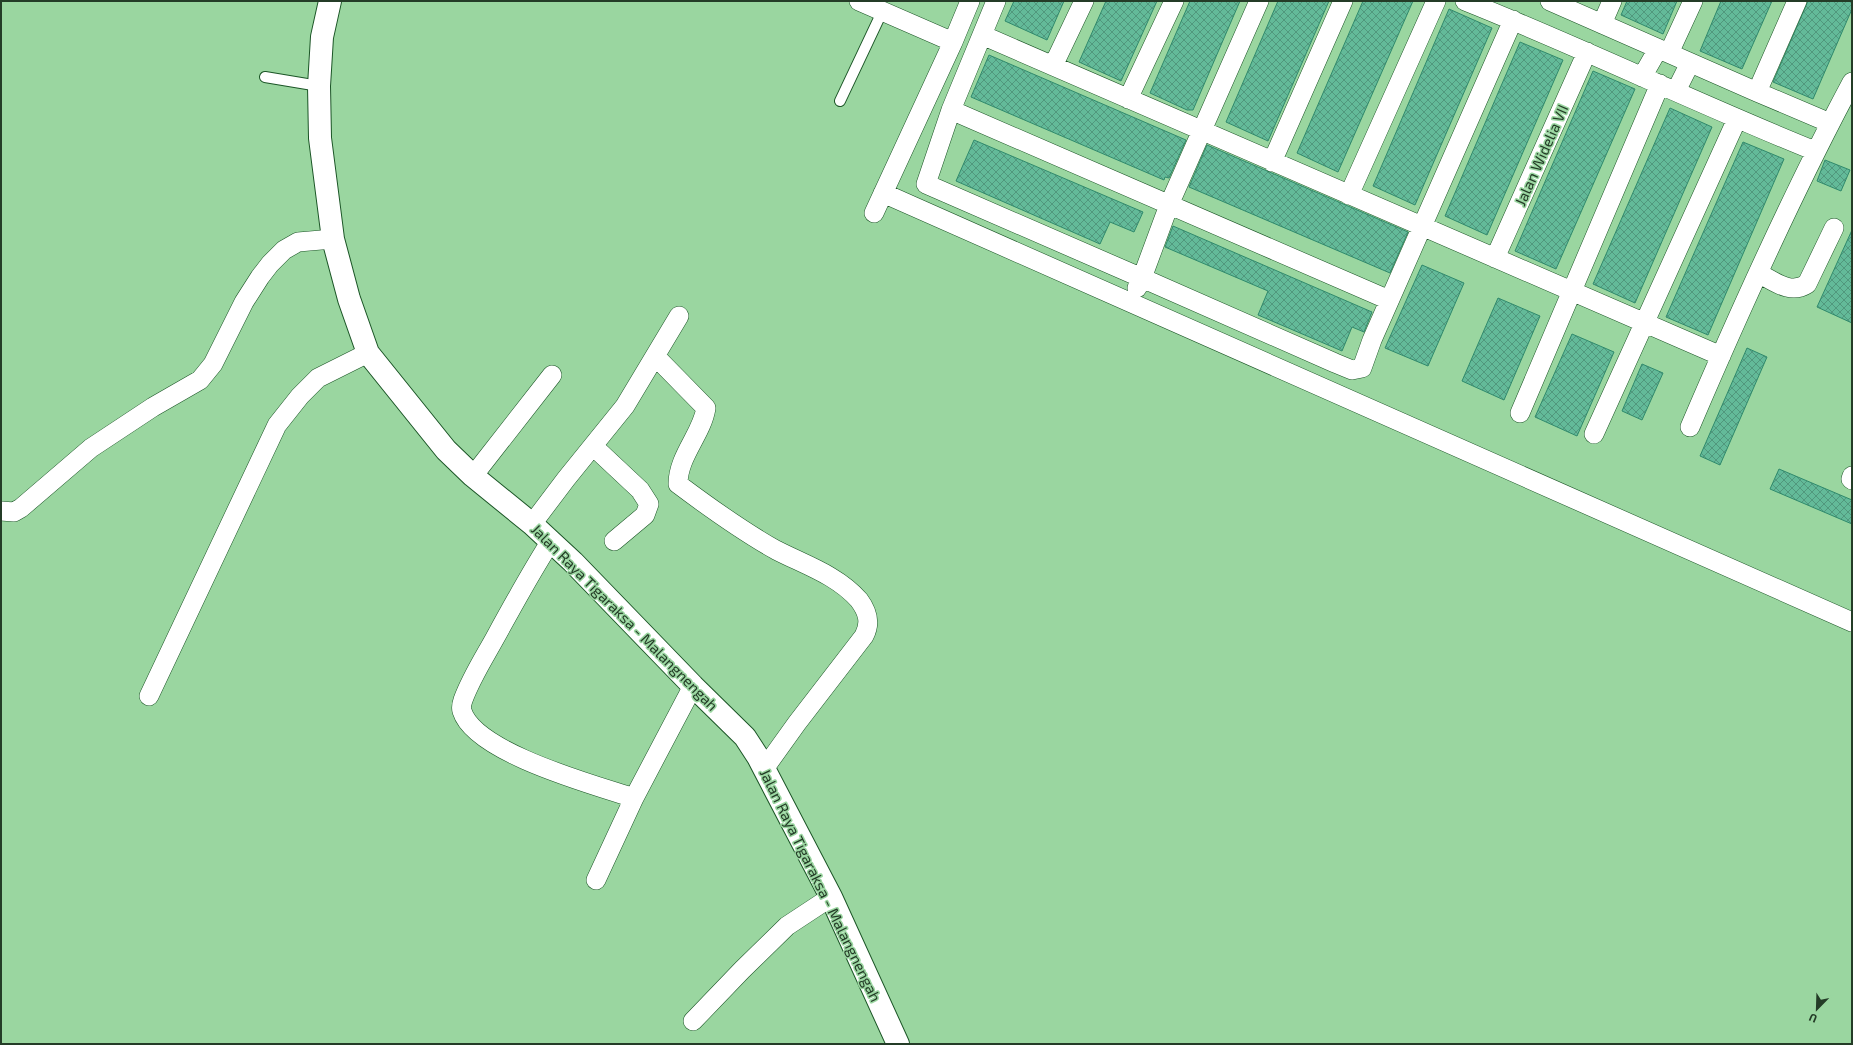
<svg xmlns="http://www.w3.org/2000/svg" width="1853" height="1045" viewBox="0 0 1853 1045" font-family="'Exo 2',sans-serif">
  <defs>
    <pattern id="building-cross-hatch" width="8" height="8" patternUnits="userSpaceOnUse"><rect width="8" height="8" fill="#63ba99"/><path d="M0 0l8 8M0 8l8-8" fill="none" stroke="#51987d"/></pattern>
  </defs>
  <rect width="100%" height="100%" fill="#9ad6a0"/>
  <path fill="url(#building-cross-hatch)" stroke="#308a6c" d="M 1014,1 L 1064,1 L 1047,40 L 1005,21 Z
    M 1106,1 L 1157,1 L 1121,81 L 1079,62 Z
    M 1190,1 L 1240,1 L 1193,110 L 1187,110 L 1150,93 Z
    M 1278,1 L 1329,1 L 1268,141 L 1226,122 Z
    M 1363,1 L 1413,1 L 1338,172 L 1297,153 Z
    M 1627,1 L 1677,1 L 1663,34 L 1621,15 Z
    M 1721,1 L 1772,1 L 1742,69 L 1700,51 Z
    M 1808,1 L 1852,1 L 1852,9 L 1813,99 L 1773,82 Z
    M 1449,9 L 1492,28 L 1415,205 L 1373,186 Z
    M 1520,42 L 1563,60 L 1487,235 L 1445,216 Z
    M 989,55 L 1186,140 L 1169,178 L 1165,177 L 1164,180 L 971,97 Z
    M 1593,71 L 1635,89 L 1556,269 L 1515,251 Z
    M 1670,108 L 1712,127 L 1635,303 L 1593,284 Z
    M 974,140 L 1143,212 L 1134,232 L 1110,222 L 1100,244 L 956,181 Z
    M 1743,142 L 1784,159 L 1708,335 L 1666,317 Z
    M 1207,145 L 1408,232 L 1390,273 L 1189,187 Z
    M 1825,160 L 1850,170 L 1841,191 L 1817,181 Z
    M 1173,226 L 1372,312 L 1364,332 L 1352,327 L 1342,351 L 1258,315 L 1268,291 L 1165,247 Z
    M 1852,230 L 1852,323 L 1817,307 Z
    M 1422,265 L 1464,283 L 1428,366 L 1385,348 Z
    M 1498,298 L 1540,316 L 1504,400 L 1462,381 Z
    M 1572,334 L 1614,352 L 1577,436 L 1535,417 Z
    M 1747,348 L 1767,357 L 1720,465 L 1700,456 Z
    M 1642,364 L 1663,373 L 1642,420 L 1622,411 Z
    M 1779,469 L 1852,500 L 1852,524 L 1770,489 Z"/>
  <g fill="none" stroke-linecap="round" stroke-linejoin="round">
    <g stroke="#1b5526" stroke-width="12">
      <path id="service" d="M 265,77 L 319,86
        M 840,101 L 882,12"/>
    </g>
    <g stroke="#1b5526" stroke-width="20">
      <path id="minor" d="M 859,1 L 953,42
        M 996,1 L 951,110 L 926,184 L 1142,278 L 1169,205 L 1259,1
        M 1465,1 C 1583,48 1698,104 1815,151
        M 1550,1 L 1757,92 L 1830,123
        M 1602,24 L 1612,1
        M 982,35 L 1721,356
        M 1669,53 L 1693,1
        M 1053,66 L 1084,1
        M 1642,77 L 1658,49
        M 1676,91 L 1690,63
        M 1757,92 L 1797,1
        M 1128,99 L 1174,1
        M 951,110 L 1389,300
        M 1272,162 L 1343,1
        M 883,193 L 1852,622
        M 1349,195 L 1436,1
        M 874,213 L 953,42 L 970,1
        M 1495,258 L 1587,52
        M 1758,273 C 1774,281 1790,295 1807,284 L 1834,228
        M 1137,288 L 1142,278 L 1335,363 L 1352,370 L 1362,368 L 1372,340 L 1513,20
        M 656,357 L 706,408 C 702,434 678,456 678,484 C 710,508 742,531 776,550 C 805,565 837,575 859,600 C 868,612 871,623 864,636 L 797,723 L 764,769
        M 1520,413 L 1660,84
        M 1690,427 C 1740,310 1792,194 1852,82
        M 1594,434 L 1737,119
        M 593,446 L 640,490 L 649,504 L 645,515 L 614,541
        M 473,476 L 552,375
        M 1852,476 L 1851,479 L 1852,480
        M 1,511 L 14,512 L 21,508 L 91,448 L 153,407 L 200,380 L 213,364 L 244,302 L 260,277 L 270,264 L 284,250 L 298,242 L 333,239
        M 532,524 L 566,479 L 625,406 L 679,316
        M 551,541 C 531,572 513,605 495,638 C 484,658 471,678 463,700 C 462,703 461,708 462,711 C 475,753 595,785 634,798
        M 149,696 L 277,425 L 300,396 L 318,378 L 368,353
        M 596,880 L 634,798 L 693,686
        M 693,1021 L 742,970 L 787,926 L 831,897"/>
    </g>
    <g stroke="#1b5526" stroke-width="24">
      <path id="primary" d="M 330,1 L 322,37 L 319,86 L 320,138 L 333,239 L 349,299 L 368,353 L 446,450 L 473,476 L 532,524 L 573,562 L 693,686 L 745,737 L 758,757 L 831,897 L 898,1044"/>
    </g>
    <use href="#service" stroke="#fff" stroke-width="10"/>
    <use href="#minor" stroke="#fff" stroke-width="19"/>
    <use href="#primary" stroke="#fff" stroke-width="22"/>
  </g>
  <g text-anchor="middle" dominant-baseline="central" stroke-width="3" stroke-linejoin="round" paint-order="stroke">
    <g font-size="15" fill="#243c27" stroke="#9ad6a0">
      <text transform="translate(1541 155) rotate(-66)">Jalan Widelia VII</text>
      <text transform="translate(625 617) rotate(45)">Jalan Raya Tigaraksa - Malangnengah</text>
      <text transform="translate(821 885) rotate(64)">Jalan Raya Tigaraksa - Malangnengah</text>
    </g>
  </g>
  <rect width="1853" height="1045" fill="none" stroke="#243c27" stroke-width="4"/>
  <g transform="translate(1817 1009) rotate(203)" stroke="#9ad6a0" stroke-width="3" paint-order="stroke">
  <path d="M0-3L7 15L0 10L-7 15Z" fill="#243c27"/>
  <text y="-6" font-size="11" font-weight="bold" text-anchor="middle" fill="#243c27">U</text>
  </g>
</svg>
